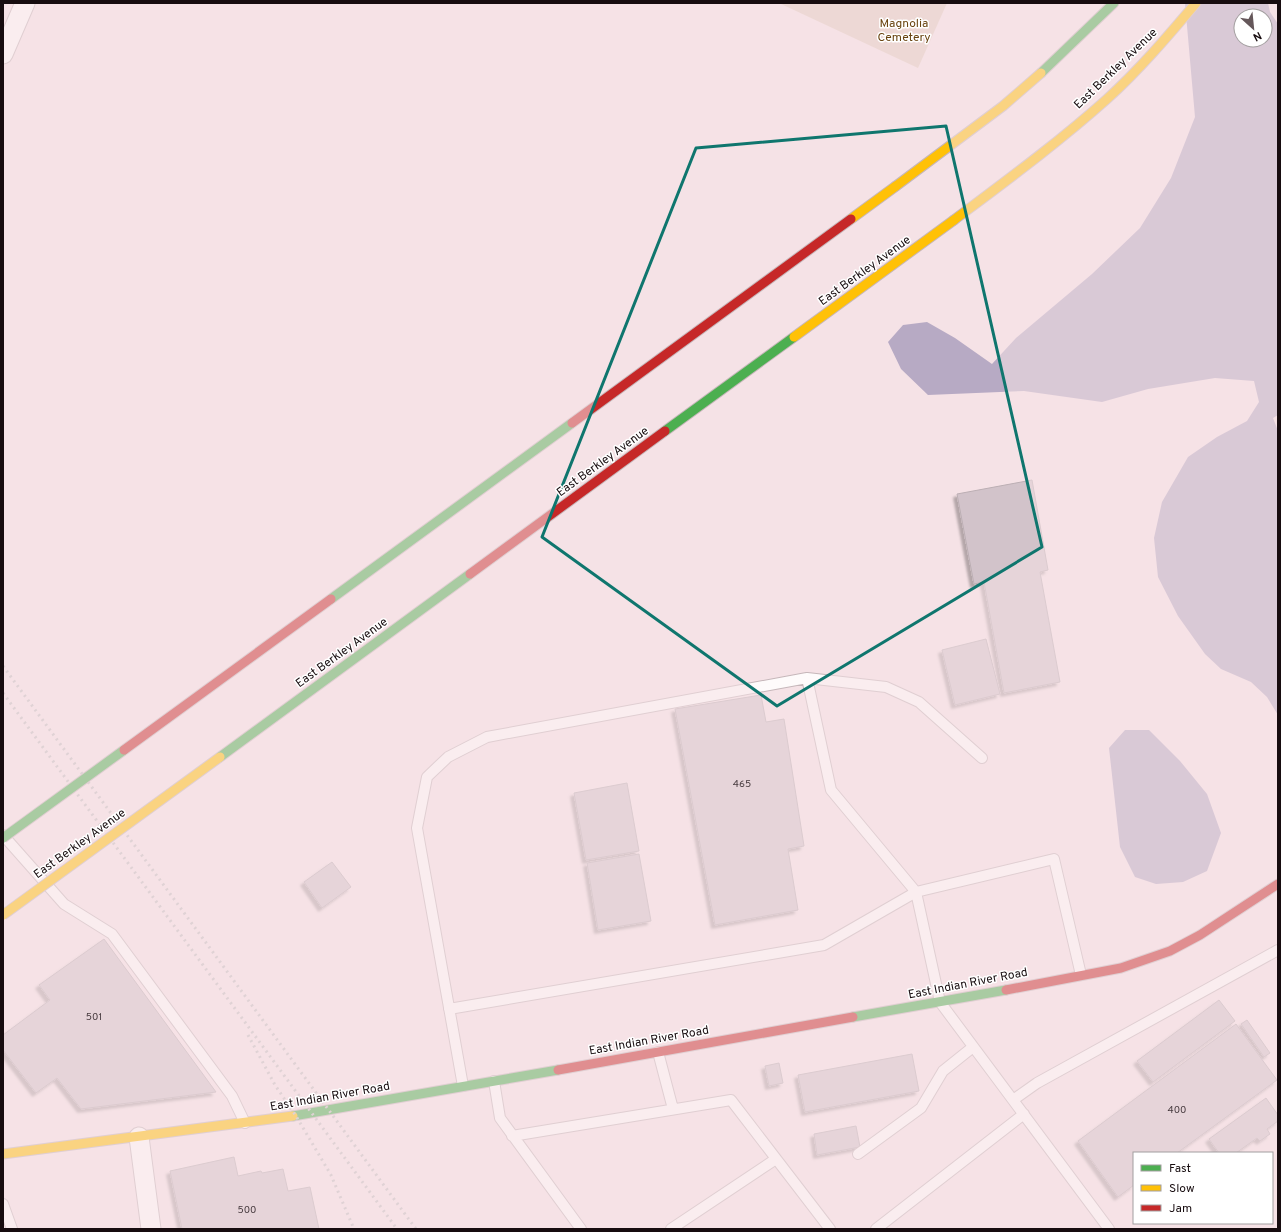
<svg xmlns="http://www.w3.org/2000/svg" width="1281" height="1232" viewBox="0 0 1281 1232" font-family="Overpass,sans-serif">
  <defs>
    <filter id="shadow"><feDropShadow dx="-3.5" dy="3.5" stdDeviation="1" flood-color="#0004"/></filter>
  </defs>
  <rect width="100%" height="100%" fill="#f5e2e6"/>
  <path fill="#e3cdc0" d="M 779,3 L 947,3 L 918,68 Z"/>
  <path fill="#b7aac4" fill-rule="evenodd" d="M 1185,3 L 1268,3 L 1270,12 L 1278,24 L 1278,415 L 1273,418 L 1278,431 L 1278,715 L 1267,697 L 1251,682 L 1221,669 L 1205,654 L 1178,616 L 1158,577 L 1154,538 L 1162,502 L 1188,457 L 1217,437 L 1247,421 L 1259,402 L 1254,381 L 1215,378 L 1148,389 L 1102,402 L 1024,391 L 928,395 L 901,369 L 888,342 L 903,325 L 927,322 L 955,338 L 992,364 L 1016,338 L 1092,274 L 1140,228 L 1171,178 L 1195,117 ZM 1241,16 L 1265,16 L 1265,40 L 1241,40 Z
    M 1125,730 L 1149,730 L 1180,761 L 1207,794 L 1221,833 L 1207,871 L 1183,882 L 1156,884 L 1135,877 L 1120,847 L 1109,748 Z"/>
  <path fill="#d2c3ca" stroke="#bcafb4" filter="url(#shadow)" d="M 1032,480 L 1048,570 L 1040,572 L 1060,682 L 1004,693 L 984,582 L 974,584 L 957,494 Z
    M 986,639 L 1000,694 L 955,705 L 942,650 Z
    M 761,695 L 766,722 L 784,719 L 804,846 L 788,849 L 798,910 L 715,925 L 675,709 Z
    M 627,783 L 639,851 L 586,860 L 574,793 Z
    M 639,854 L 651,921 L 598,930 L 587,863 Z
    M 332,862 L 351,887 L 322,908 L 304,882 Z
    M 104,939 L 216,1092 L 81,1109 L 57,1078 L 36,1093 L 3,1050 L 3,1035 L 50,1000 L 39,985 Z
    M 1219,1000 L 1235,1021 L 1153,1082 L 1137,1061 Z
    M 1247,1020 L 1270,1053 L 1264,1057 L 1241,1024 Z
    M 1236,1024 L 1277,1080 L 1177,1153 L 1134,1153 L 1134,1185 L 1118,1197 L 1078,1141 Z
    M 912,1054 L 919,1091 L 805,1112 L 798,1075 Z
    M 779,1063 L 783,1083 L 769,1086 L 765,1066 Z
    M 1266,1098 L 1278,1115 L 1278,1121 L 1267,1129 L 1270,1134 L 1260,1141 L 1257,1138 L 1236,1153 L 1219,1153 L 1209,1139 Z
    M 856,1126 L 860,1147 L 817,1155 L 814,1134 Z
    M 234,1157 L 238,1176 L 261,1171 L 262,1173 L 283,1169 L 288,1191 L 310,1187 L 319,1229 L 182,1229 L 170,1171 Z"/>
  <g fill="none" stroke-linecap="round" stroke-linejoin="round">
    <g stroke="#c6b7ba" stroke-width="12">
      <path id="lane" d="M 807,678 L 831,790 L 916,892 L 940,1002 L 1109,1229
        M 3,835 L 64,904 L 112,934 L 232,1096 L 245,1123
        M 449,1009 L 824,945 L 916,892 L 1054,859 L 1081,975
        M 658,1052 L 673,1109
        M 494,1081 L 500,1118 L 581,1229
        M 463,1086 L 417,828 L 427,777 L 448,757 L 487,737 L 807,678 L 886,687 L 919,702 L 982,758
        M 1013,1100 L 1037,1083 L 1278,950
        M 512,1136 L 731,1100 L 830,1229
        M 858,1154 L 921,1108 L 943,1071 L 973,1047
        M 3,1204 L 12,1229
        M 671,1229 L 776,1159
        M 876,1229 L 1024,1114"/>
    </g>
    <g stroke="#c6b7ba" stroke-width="21">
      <path id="street" d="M 3,54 L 25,3
        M 139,1137 L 151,1229"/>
    </g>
    <g stroke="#c6b7ba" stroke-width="11">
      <path id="fast" d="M 1041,73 L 1114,3
        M 853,1017 L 1006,990
        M 293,1116 L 558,1070"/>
    </g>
    <g stroke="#c6b7ba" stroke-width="11">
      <path id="slow" d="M 896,186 L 1003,106 L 1041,73
        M 954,220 C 1006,181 1059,142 1107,99 C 1139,70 1168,36 1196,3
        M 3,1154 L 293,1116"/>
    </g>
    <g stroke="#c6b7ba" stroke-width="11">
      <path id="jam" d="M 1006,990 L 1121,968 L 1170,951 L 1200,935 L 1278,884
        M 558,1070 L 853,1017"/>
    </g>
    <use href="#lane" stroke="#fefbfb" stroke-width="10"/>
    <use href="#street" stroke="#fefbfb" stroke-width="19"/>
    <use href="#fast" stroke="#4caf50" stroke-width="9"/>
    <use href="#slow" stroke="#ffc107" stroke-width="9"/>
    <use href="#jam" stroke="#c62828" stroke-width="9"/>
    <path stroke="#c5bfc1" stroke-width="3" stroke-dasharray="2 4" stroke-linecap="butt" d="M 3,666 L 416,1229
      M 3,693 L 397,1229
      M 248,1035 L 275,1085 L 296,1116 L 331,1175 L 354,1229"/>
    <g stroke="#c6b7ba" stroke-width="11" stroke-linecap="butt">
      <path id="fast-bridge" d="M 665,431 L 794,337
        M 331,599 L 572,423
        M 220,757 L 470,574
        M 3,838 L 124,750"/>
    </g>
    <g stroke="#c6b7ba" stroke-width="11" stroke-linecap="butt">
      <path id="slow-bridge" d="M 851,219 L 896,186
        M 794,337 L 954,220
        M 3,915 L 220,757"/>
    </g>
    <g stroke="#c6b7ba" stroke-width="11" stroke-linecap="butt">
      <path id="jam-bridge" d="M 572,423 L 851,219
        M 470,574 L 665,431
        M 124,750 L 331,599"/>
    </g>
    <use href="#fast-bridge" stroke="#4caf50" stroke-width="9"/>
    <use href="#slow-bridge" stroke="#ffc107" stroke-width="9"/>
    <use href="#jam-bridge" stroke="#c62828" stroke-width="9"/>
  </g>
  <path d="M0 0H1281V1232H0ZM 946,126 L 1042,547 L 777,706 L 542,537 L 696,148 Z" fill="#f5e2e6" fill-opacity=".55" fill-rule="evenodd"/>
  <path fill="none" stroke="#0f766e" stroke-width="3" stroke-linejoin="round" d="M 946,126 L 1042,547 L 777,706 L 542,537 L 696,148 Z"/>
  <g text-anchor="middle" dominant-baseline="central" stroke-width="3" stroke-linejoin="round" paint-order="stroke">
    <g font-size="10" fill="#463a3e">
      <text x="742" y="784">465</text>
      <text x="94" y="1017">501</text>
      <text x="1177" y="1110">400</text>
      <text x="247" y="1210">500</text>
    </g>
    <g font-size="12" fill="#68430f" stroke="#fff">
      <text x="904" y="24">Magnolia<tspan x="904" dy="14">Cemetery</tspan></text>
    </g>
    <g font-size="12" fill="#170c0f" stroke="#fff">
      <text transform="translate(1116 69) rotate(-44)">East Berkley Avenue</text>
      <text transform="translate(865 271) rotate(-36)">East Berkley Avenue</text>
      <text transform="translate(603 462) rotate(-36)">East Berkley Avenue</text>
      <text transform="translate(342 653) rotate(-36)">East Berkley Avenue</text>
      <text transform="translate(80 844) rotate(-36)">East Berkley Avenue</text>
      <text transform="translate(968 984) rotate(-11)">East Indian River Road</text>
      <text transform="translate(649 1041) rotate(-10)">East Indian River Road</text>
      <text transform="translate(330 1097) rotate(-10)">East Indian River Road</text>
    </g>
  </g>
  <rect width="1281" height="1232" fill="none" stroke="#170c0f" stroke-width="8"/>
  <rect x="1133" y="1152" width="140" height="72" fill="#ffffff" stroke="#a29e9f"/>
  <rect x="1141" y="1165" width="20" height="6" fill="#4caf50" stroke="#a29e9f"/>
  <text x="1169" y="1172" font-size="12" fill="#170c0f">Fast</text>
  <rect x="1141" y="1185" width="20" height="6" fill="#ffc107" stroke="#a29e9f"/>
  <text x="1169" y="1192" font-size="12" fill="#170c0f">Slow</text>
  <rect x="1141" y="1205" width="20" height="6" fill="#c62828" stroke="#a29e9f"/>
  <text x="1169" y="1212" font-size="12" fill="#170c0f">Jam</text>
  <g transform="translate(1253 28) rotate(153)"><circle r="19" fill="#ffffff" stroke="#a29e9f"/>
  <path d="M0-3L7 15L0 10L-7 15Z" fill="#65575a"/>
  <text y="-6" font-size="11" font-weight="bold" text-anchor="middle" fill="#170c0f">N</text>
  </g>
</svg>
